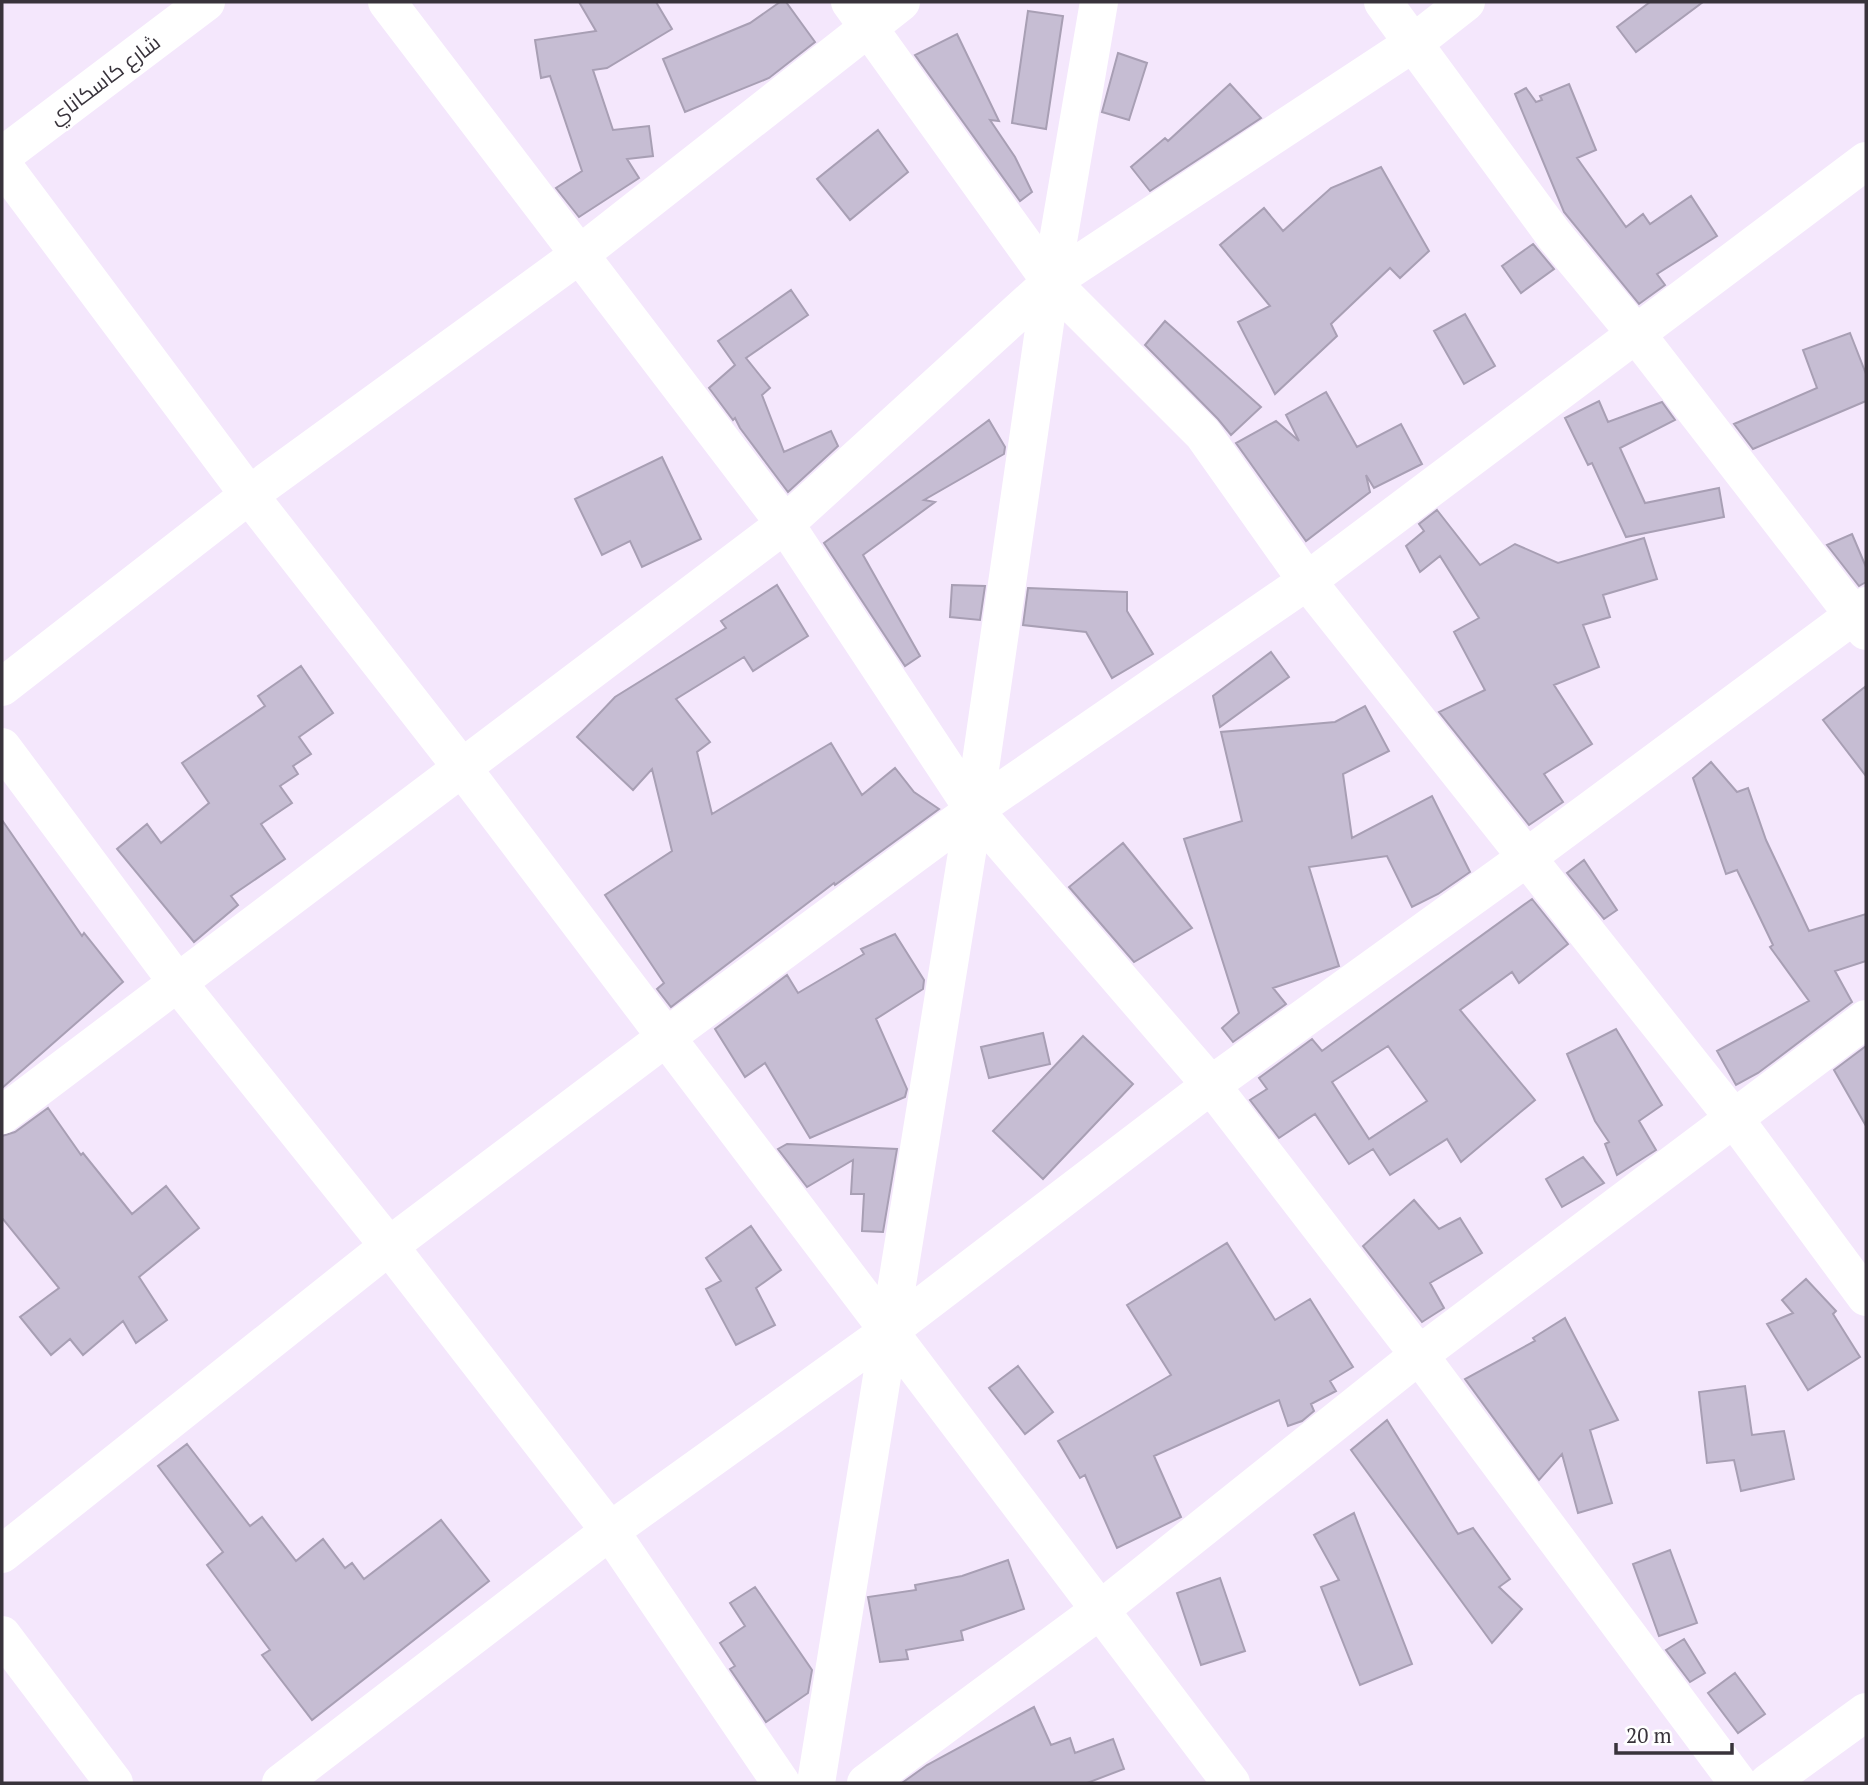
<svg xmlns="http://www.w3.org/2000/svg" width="1868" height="1785" viewBox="0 0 1868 1785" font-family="'PT Serif',Cairo,serif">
  <rect width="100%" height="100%" fill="#f4e7fc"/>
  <path fill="#c6bdd3" stroke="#a89fb4" stroke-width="2" fill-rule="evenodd" d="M 579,2 L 656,2 L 672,29 L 607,68 L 593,70 L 613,130 L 649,126 L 653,156 L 627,159 L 639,178 L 579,217 L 556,188 L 582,171 L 550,76 L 541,78 L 535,40 L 596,31 Z
    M 780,2 L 786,2 L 815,42 L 769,78 L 685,112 L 663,59 L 750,23 Z
    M 1650,2 L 1703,2 L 1636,52 L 1617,27 Z
    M 1028,11 L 1063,16 L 1046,129 L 1012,123 Z
    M 957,34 L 999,121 L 990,120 L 1015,157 L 1032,192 L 1020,201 L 915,55 Z
    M 1118,53 L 1147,63 L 1129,120 L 1102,112 Z
    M 1230,84 L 1261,118 L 1150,191 L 1131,167 L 1165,138 L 1168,141 Z
    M 1569,84 L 1596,150 L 1577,158 L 1626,227 L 1643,214 L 1650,224 L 1691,196 L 1717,236 L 1657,274 L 1665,285 L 1639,304 L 1564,212 L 1515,94 L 1526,88 L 1536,102 L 1542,100 L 1540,96 Z
    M 878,130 L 908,172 L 850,220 L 817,179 Z
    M 1381,167 L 1429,251 L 1400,278 L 1390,268 L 1331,324 L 1337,336 L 1275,394 L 1238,322 L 1270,306 L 1220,245 L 1264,208 L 1283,231 L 1331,188 Z
    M 1533,244 L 1554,269 L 1521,293 L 1502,266 Z
    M 791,290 L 808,315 L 746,358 L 770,388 L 762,395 L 784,452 L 831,431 L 838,446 L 788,492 L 740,428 L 735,418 L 733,420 L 709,388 L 735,365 L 718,341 Z
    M 1465,314 L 1495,366 L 1464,384 L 1434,331 Z
    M 1165,321 L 1261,407 L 1231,435 L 1218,419 L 1145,345 Z
    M 1850,333 L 1866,374 L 1866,401 L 1753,449 L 1734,424 L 1817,388 L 1803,350 Z
    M 1326,392 L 1357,447 L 1401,424 L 1422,464 L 1374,488 L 1366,475 L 1370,492 L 1306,541 L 1236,443 L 1276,421 L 1299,441 L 1286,415 Z
    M 1599,401 L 1608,422 L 1662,402 L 1675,420 L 1620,448 L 1645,503 L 1719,488 L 1724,517 L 1626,537 L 1592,463 L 1588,465 L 1565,418 Z
    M 989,420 L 1005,447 L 1004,454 L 924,500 L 935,502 L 863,555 L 920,656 L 905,666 L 824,543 Z
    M 662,457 L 701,539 L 642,567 L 630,541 L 602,555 L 575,499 Z
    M 1437,510 L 1480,565 L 1515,544 L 1558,563 L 1644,538 L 1657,579 L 1603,595 L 1610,617 L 1583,625 L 1599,667 L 1554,685 L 1592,744 L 1544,774 L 1563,802 L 1529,825 L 1439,712 L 1485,690 L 1454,632 L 1479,618 L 1440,556 L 1420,572 L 1406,546 L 1424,531 L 1419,524 Z
    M 1852,534 L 1866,567 L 1866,582 L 1859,586 L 1827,545 Z
    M 777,585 L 808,636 L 753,671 L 744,657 L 676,699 L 710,742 L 697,752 L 712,814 L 831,743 L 862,795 L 895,768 L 914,792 L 939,809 L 835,885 L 834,883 L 671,1007 L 657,989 L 664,983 L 605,895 L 672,851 L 652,769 L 633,790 L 577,737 L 615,697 L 726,628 L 721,621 Z
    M 952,585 L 985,586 L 980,620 L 950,617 Z
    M 1028,588 L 1127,592 L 1127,611 L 1153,654 L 1112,678 L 1086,632 L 1023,625 Z
    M 1271,652 L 1289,677 L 1220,727 L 1213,696 Z
    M 301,666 L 333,713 L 299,737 L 311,754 L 293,766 L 298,774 L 280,786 L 292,803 L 261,824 L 285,859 L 231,896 L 238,905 L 194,942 L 117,849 L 147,824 L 161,843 L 209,803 L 182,763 L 265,706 L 258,696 Z
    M 1866,686 L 1866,776 L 1823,720 Z
    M 1365,706 L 1389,751 L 1343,774 L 1352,838 L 1432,796 L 1470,872 L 1438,894 L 1412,907 L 1387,856 L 1309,867 L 1339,966 L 1273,988 L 1286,1004 L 1233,1042 L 1222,1028 L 1239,1013 L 1184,839 L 1242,821 L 1221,732 L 1335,722 Z
    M 1711,762 L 1737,792 L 1748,788 L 1766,840 L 1809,931 L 1866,914 L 1866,961 L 1835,971 L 1852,1002 L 1758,1073 L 1736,1085 L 1717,1051 L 1809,1001 L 1770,947 L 1773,945 L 1737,870 L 1726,874 L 1693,778 Z
    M 2,820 L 82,936 L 84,933 L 123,982 L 2,1088 Z
    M 1123,843 L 1192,928 L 1134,962 L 1069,887 Z
    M 1584,860 L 1617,910 L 1604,919 L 1567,873 Z
    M 1532,899 L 1568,944 L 1519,983 L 1512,972 L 1460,1010 L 1535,1100 L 1461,1162 L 1447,1139 L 1390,1175 L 1373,1149 L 1349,1164 L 1315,1114 L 1279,1138 L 1250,1100 L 1267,1089 L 1259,1078 L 1312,1039 L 1322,1051 ZM 1388,1046 L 1427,1101 L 1369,1139 L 1332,1082 Z
    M 895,934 L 924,980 L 923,989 L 876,1019 L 907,1089 L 905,1097 L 810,1138 L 765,1063 L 745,1077 L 715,1029 L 787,975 L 798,993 L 864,954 L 861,949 Z
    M 1616,1029 L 1662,1105 L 1639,1121 L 1656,1150 L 1617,1175 L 1605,1144 L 1609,1142 L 1595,1121 L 1567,1054 Z
    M 1043,1033 L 1050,1064 L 989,1078 L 981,1047 Z
    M 1083,1036 L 1133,1084 L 1043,1179 L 993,1131 Z
    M 1866,1046 L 1866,1126 L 1834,1070 Z
    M 48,1108 L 81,1155 L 83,1153 L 132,1214 L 166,1186 L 199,1228 L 139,1277 L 167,1320 L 136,1343 L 123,1321 L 83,1355 L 70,1339 L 51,1355 L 20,1317 L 59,1288 L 2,1218 L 2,1136 L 15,1132 Z
    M 787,1144 L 897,1149 L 883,1232 L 862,1231 L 864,1194 L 851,1194 L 853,1160 L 807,1187 L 778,1149 Z
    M 1583,1157 L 1604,1183 L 1562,1207 L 1546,1179 Z
    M 1414,1200 L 1439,1229 L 1460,1218 L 1482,1253 L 1430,1283 L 1444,1308 L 1422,1322 L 1363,1246 Z
    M 751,1226 L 781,1270 L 756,1288 L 775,1325 L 736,1345 L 706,1289 L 721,1281 L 706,1258 Z
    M 1227,1243 L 1275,1320 L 1310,1299 L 1353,1367 L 1330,1381 L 1336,1391 L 1311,1404 L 1314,1411 L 1302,1421 L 1288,1426 L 1279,1400 L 1154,1456 L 1181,1517 L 1117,1548 L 1085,1475 L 1080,1478 L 1058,1441 L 1171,1375 L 1127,1305 Z
    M 1806,1279 L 1836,1311 L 1833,1314 L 1860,1357 L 1808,1390 L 1767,1324 L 1793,1313 L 1782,1300 Z
    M 1565,1318 L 1618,1420 L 1590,1430 L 1612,1503 L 1578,1513 L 1562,1454 L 1539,1480 L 1465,1379 L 1535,1341 L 1533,1338 Z
    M 1018,1366 L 1053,1412 L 1025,1434 L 989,1388 Z
    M 1745,1386 L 1752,1435 L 1784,1431 L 1794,1479 L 1741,1491 L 1734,1460 L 1707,1463 L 1699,1392 Z
    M 1387,1420 L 1458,1534 L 1473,1528 L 1510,1579 L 1499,1587 L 1522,1609 L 1492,1643 L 1351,1450 Z
    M 187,1444 L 250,1526 L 262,1517 L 296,1561 L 323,1539 L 345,1568 L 352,1563 L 364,1579 L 441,1520 L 489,1581 L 312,1720 L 262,1655 L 270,1650 L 207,1565 L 223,1552 L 158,1466 Z
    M 1354,1513 L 1412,1664 L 1360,1685 L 1321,1587 L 1339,1580 L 1314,1535 Z
    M 1670,1550 L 1697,1623 L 1659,1636 L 1633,1564 Z
    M 1008,1560 L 1024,1609 L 961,1631 L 963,1640 L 906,1650 L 908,1659 L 880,1662 L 868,1597 L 916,1590 L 915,1585 L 962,1576 Z
    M 1220,1578 L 1245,1651 L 1201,1665 L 1177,1593 Z
    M 755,1587 L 812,1670 L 808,1693 L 766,1722 L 730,1669 L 735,1666 L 720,1643 L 745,1626 L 730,1603 Z
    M 1684,1639 L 1705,1673 L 1690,1682 L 1666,1650 Z
    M 1735,1673 L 1765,1714 L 1738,1733 L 1708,1693 Z
    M 1034,1707 L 1051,1745 L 1070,1738 L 1075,1753 L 1113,1739 L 1124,1769 L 1087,1783 L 902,1783 L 927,1765 Z"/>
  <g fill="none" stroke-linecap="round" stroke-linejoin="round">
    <path stroke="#fff" stroke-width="38" d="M 387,2 L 785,524 L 974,810 L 1211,1085 L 1419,1355 L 1738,1783
      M 850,2 L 1051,282 L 1203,434 L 1307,581 L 1733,1117 L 1866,1297
      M 1383,2 L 1554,235 L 1637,335 L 1866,631
      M 2,164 L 249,495 L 463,769 L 1231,1783
      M 2,687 L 249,495 L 579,255 L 901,2
      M 2,747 L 177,982 L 389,1246 L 610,1531 L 781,1783
      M 2,1115 L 785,524 L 1051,282 L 1415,42 L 1466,2
      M 2,1554 L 389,1246 L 665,1038 L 974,810 L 1307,581 L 1866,161
      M 2,1635 L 114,1783
      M 281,1783 L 610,1531 L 889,1331 L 1211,1085 L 1526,858 L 1866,606
      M 816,1783 L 974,810 L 1051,282 L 1099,2
      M 866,1783 L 1100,1610 L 1419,1355 L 1866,1019"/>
    <path stroke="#fff" stroke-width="38" d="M 2,156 L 206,2
      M 1768,1783 L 1866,1712"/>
  </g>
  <g text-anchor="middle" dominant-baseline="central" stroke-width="5" stroke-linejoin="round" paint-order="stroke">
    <g font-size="21" fill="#38333b" stroke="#fff">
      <text transform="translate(104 79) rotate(-37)">شارع كاسكاناي</text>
    </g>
  </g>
  <rect width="1868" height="1785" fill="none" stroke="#38333b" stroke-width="7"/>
  <path d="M1616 1743v10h116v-10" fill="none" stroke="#38333b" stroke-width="3.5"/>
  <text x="1626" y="1743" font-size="21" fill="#38333b" stroke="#ffffff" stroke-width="5" paint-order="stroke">20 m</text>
</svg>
